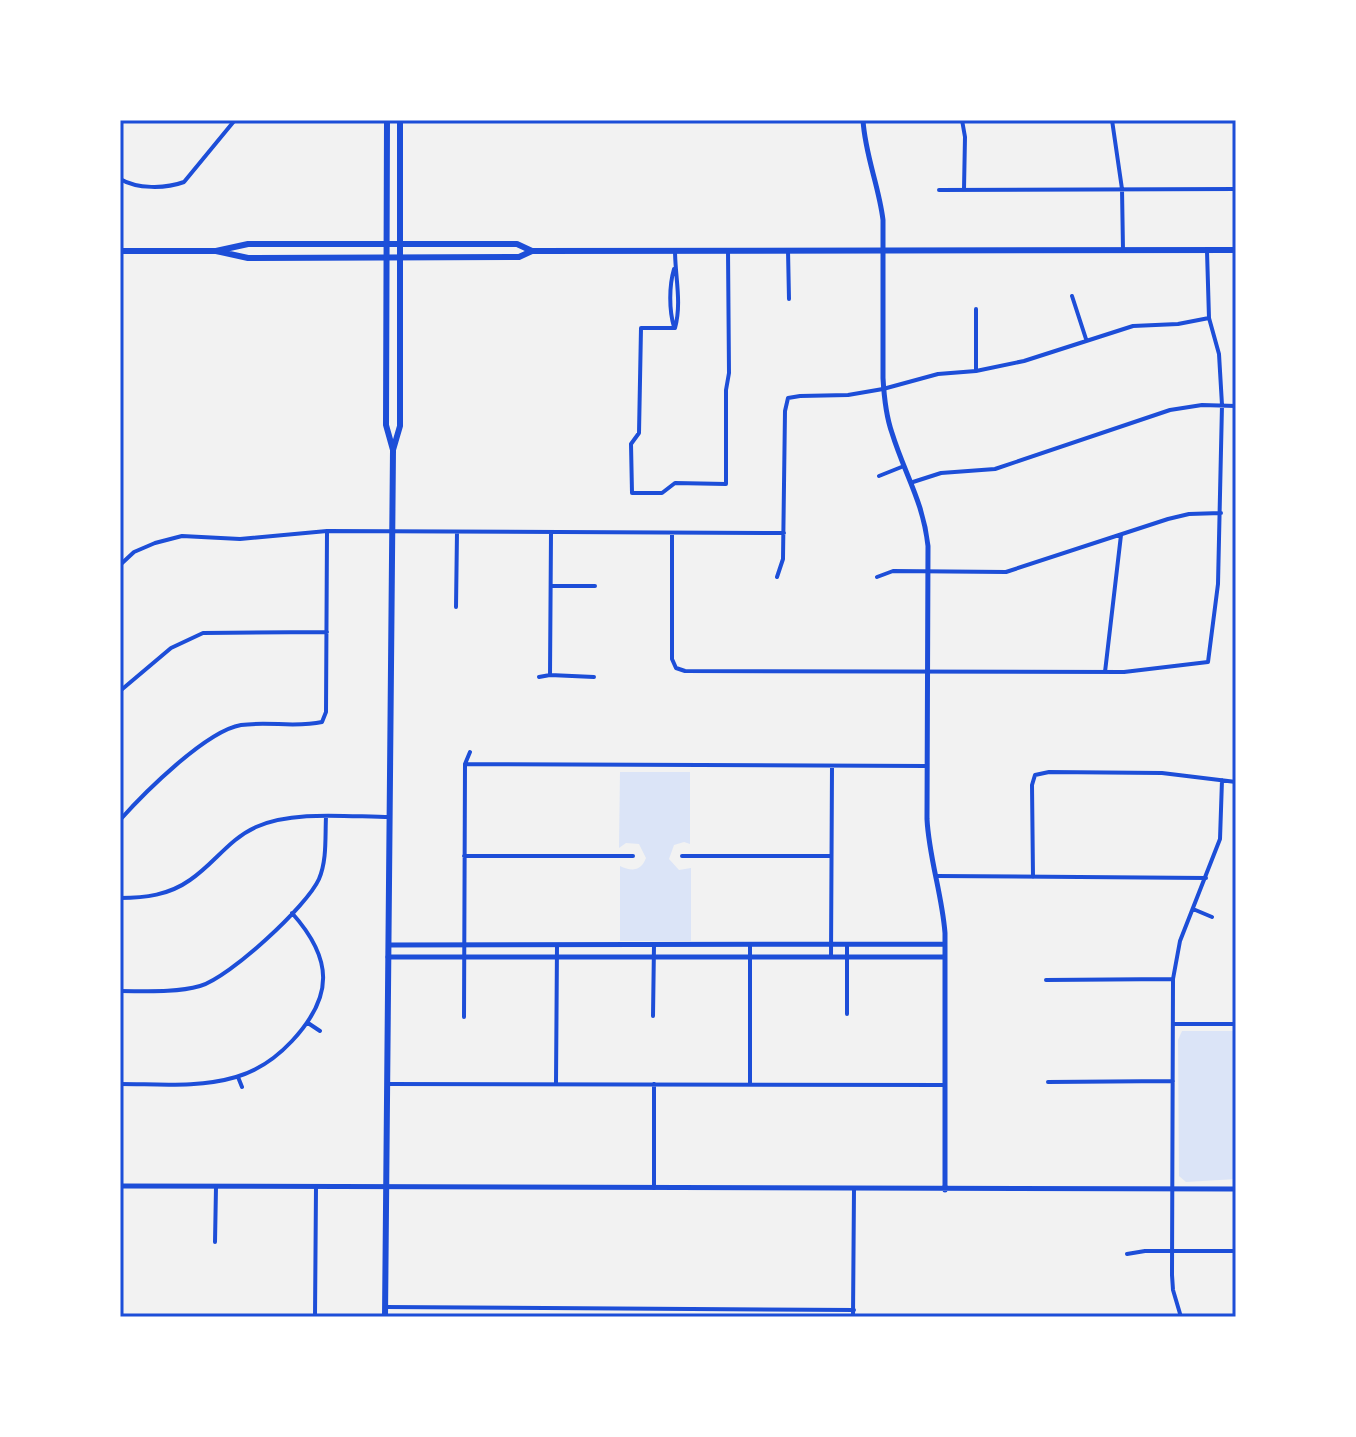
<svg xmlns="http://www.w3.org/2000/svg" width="1356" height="1437" viewBox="0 0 1356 1437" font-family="Lato,sans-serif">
  <rect width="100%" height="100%" fill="#f2f2f2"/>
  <path fill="#dbe4f7" d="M 620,772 L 690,772 L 690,844 L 684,842 L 674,845 L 669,859 L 679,870 L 691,868 L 691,941 L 620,941 L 620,866 C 632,872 641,871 646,858 L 639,844 L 626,843 L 619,848 Z
    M 1182,1031 L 1236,1031 L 1236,1179 L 1186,1182 L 1179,1176 L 1178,1040 Z"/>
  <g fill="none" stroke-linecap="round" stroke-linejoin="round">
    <path stroke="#1d4ed8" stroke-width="4" d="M 962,120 L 965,137 L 964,189
      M 1112,120 L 1122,189 L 1123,250
      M 120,179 C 137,189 165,189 184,182 L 235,120
      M 939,190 L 1236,189
      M 675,250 C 675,277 682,302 675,328
      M 788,250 L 789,299
      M 674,269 C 669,286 669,310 674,327
      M 1072,296 L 1086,339
      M 675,328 L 641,328 L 639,433 L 631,444 L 632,493 L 662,493 L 675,483 L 726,484 L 726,390 L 729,373 L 728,250
      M 976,371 L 976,309
      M 879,476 L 904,466
      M 913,482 L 941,473 L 995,469 L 1170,410 L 1202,405 L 1236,406
      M 672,533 L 672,659 L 676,668 L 685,671 L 1124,672 L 1208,662 L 1218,584 L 1222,405 L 1219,354 L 1209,318 L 1207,251
      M 120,565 L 134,552 L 155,543 L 182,536 L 240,539 L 327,531 L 784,533
      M 777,577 L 783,559 L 785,411 L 788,398 L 800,396 L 848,395 L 883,389 L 938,374 L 976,371 L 1024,361 L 1133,326 L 1178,324 L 1209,318
      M 877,577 L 893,571 L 1006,572 L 1168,519 L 1189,514 L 1221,513
      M 551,586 L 595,586
      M 456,607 L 457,532
      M 1105,672 L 1121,535
      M 550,675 L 551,533
      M 539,677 L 550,675 L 594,677
      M 120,691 L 171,648 L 203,633 L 327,632
      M 465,764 L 926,766
      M 120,820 C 144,793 206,731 241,725 C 268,721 296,728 322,722 L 326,712 L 327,531
      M 464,856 L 633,856
      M 682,856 L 831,856
      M 936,876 L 1206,878
      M 1033,877 L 1032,785 L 1035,775 L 1049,772 L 1162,773 L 1236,782
      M 120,898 C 145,898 169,895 190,880 C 214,864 229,839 256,827 C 293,810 350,817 390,817
      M 1193,909 L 1212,917
      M 847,945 L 847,1014
      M 831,957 L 832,766
      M 1046,980 L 1173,979
      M 120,991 C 146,991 175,993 200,986 C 230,977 307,906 319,879 C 327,860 325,838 326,817
      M 653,1016 L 654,945
      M 464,1017 L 465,764 L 470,752
      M 308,1023 L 320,1031
      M 1173,1024 L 1236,1024
      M 238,1077 L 242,1087
      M 1048,1082 L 1173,1081
      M 120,1084 C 158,1084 199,1088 236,1077 C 257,1071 277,1057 292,1041 C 334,996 333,959 292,913
      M 387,1084 L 945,1085
      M 556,1084 L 557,945
      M 654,1084 L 654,1188
      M 750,1084 L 750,945
      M 215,1242 L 216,1187
      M 1127,1254 L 1145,1251 L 1236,1251
      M 385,1307 L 854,1310
      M 315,1317 L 316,1187
      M 853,1317 L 854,1189
      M 1181,1317 L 1173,1290 L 1172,1275 L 1173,979 L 1180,941 L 1220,839 L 1222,780"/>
    <path stroke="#1d4ed8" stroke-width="5" d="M 863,120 C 865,155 879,186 883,220 L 883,378 C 884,396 886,416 892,433 C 905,475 923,501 928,546 L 927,819 C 929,858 942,894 945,933 L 945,1190
      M 389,945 L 945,944
      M 388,957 L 945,957
      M 120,1186 L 1236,1189"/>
    <path stroke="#1d4ed8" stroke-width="6" d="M 120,251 L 216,251 L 248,258 L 519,257 L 532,251
      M 216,251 L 248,244 L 517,244 L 532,251 L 1236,250"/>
    <path stroke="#1d4ed8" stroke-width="6" d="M 387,120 L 386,425 L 393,450
      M 385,1317 L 393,450 L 400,426 L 400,120"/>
  </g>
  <rect width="1356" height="1437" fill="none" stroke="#ffffff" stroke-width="244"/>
  <rect x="122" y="122" width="1112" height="1193" fill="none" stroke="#1d4ed8" stroke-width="3"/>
</svg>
